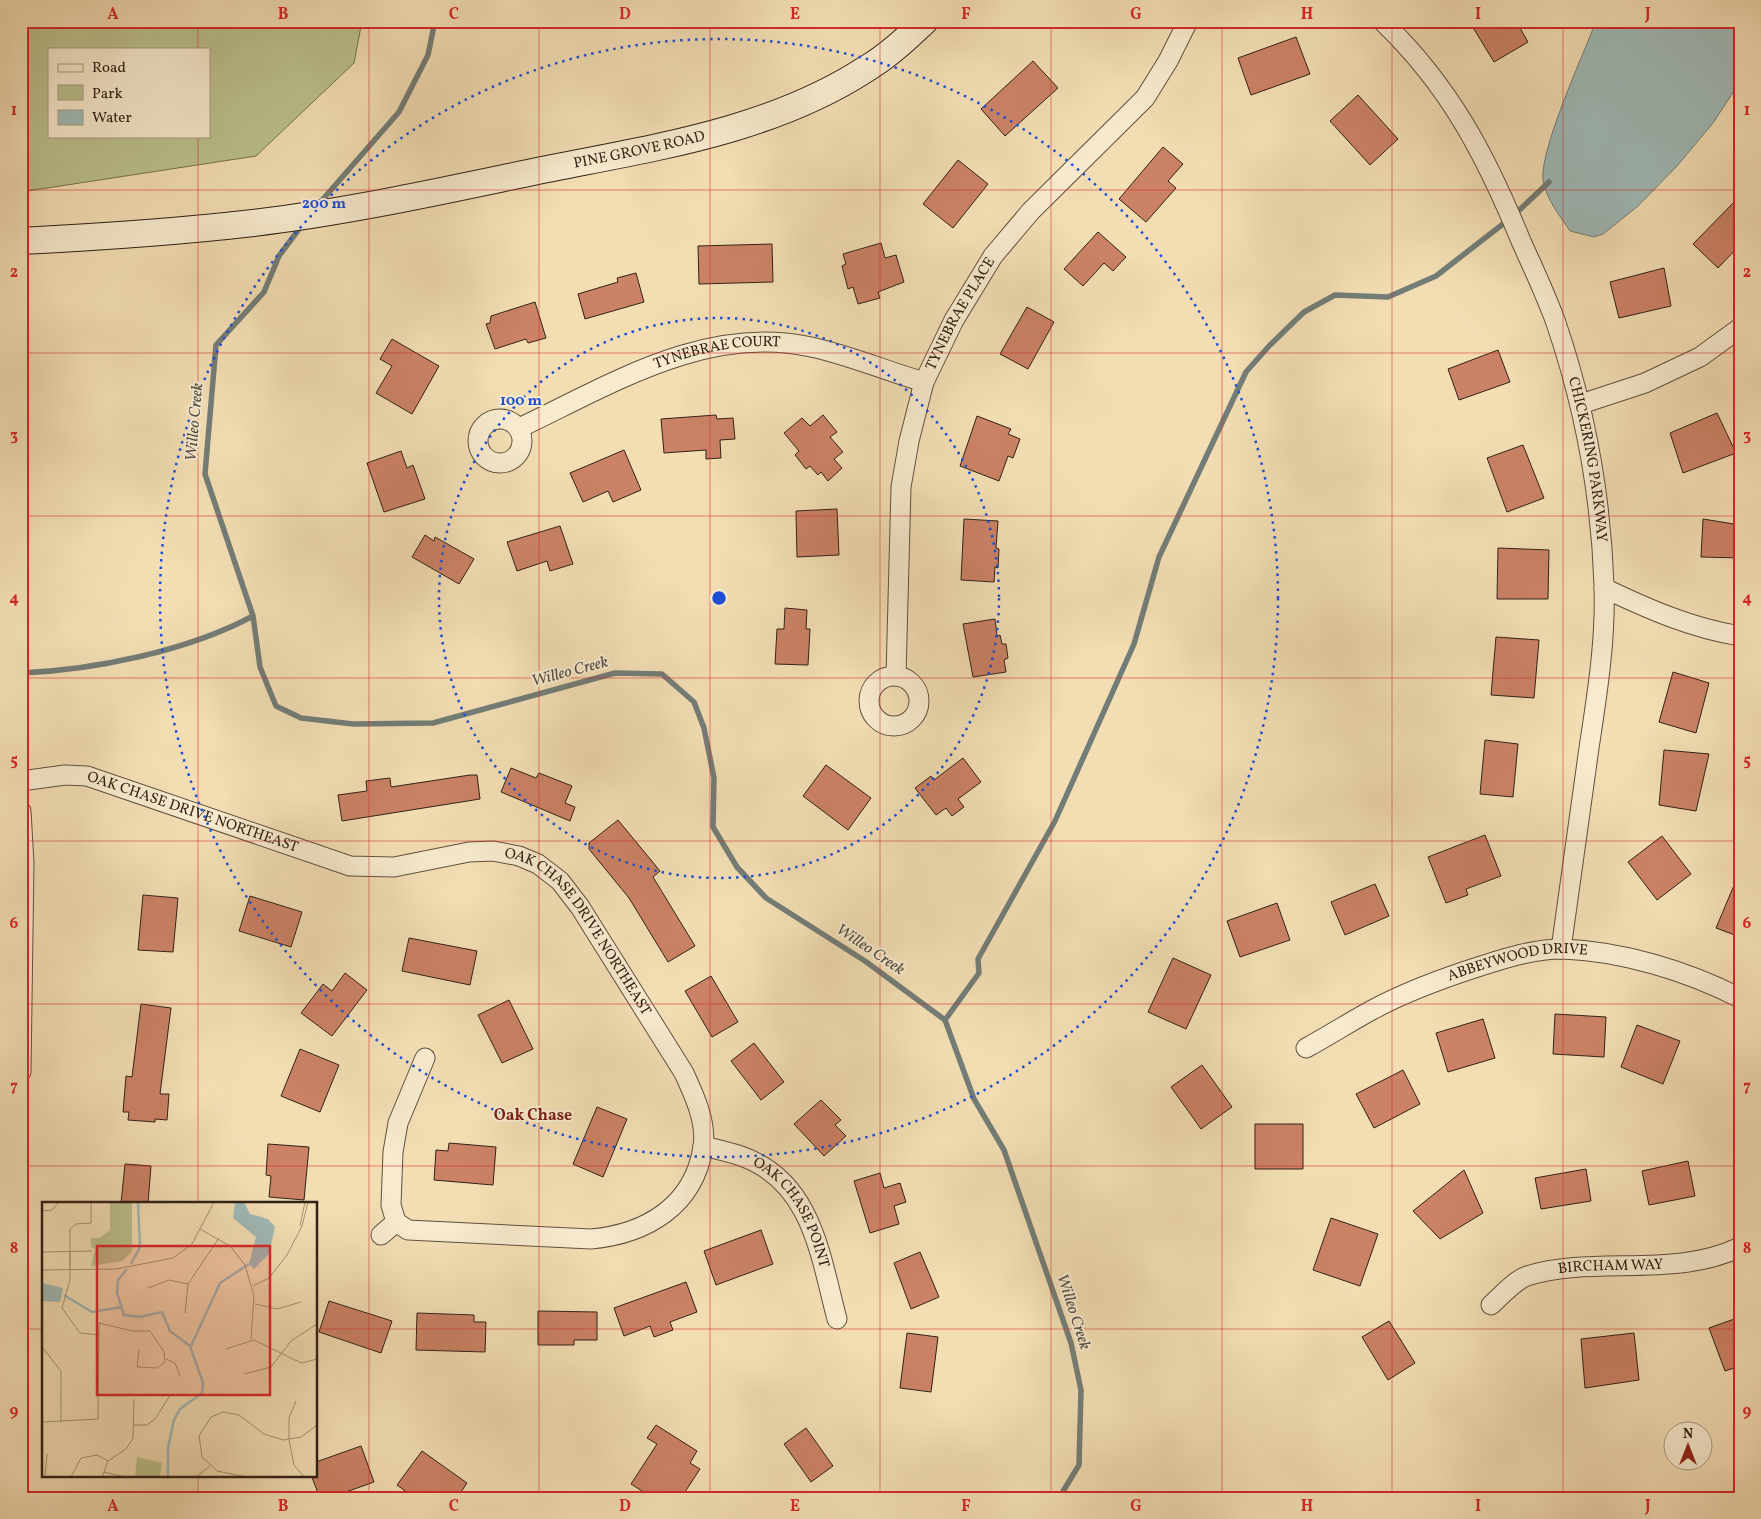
<svg xmlns="http://www.w3.org/2000/svg" width="1761" height="1519" viewBox="0 0 1761 1519" font-family="Vollkorn,serif">
  <rect width="100%" height="100%" fill="#f3deb4"/>
  <filter id="stains"><feTurbulence type="fractalNoise" baseFrequency=".004" numOctaves="4"/><feColorMatrix values="0 0 0 0 .2 0 0 0 0 .09 0 0 0 0 .02 0 0 0 .5 -.17"/></filter>
  <radialGradient id="worn" r=".72"><stop offset=".6" stop-color="#630" stop-opacity="0"/><stop offset="1" stop-color="#630" stop-opacity=".3"/></radialGradient>
  <path fill="#bbc18d" stroke="#767152" fill-rule="evenodd" d="M 21,21 L 362,21 L 354,63 L 256,156 L 21,192 ZM 49,49 L 209,49 L 209,136 L 49,136 Z"/>
  <path fill="#a0bab8" stroke="#737d77" d="M 1596,21 L 1740,21 L 1740,82 L 1713,123 L 1677,166 L 1638,206 L 1603,234 L 1594,237 L 1570,231 C 1560,216 1546,199 1543,180 C 1540,148 1583,56 1596,21 Z"/>
  <g fill="none" stroke-linecap="round" stroke-linejoin="round">
    <path stroke="#737d77" stroke-width="5.5" d="M 317,206 L 399,112 L 428,55 L 435,21
      M 302,225 L 279,256 L 264,292 L 216,345 L 205,474 L 253,616 L 260,667 L 276,706 L 301,718 L 353,724 L 433,723 L 615,673 L 662,674 L 694,702 L 704,728 L 714,778 L 713,827 L 737,867 L 766,898 L 865,961 L 945,1020 L 974,1099 L 1004,1150 L 1071,1343 L 1081,1390 L 1079,1465 L 1059,1498
      M 21,673 C 94,670 188,651 253,616
      M 945,1020 L 979,973 L 978,959 L 1055,821 L 1134,644 L 1159,557 L 1246,372 L 1269,346 L 1304,312 L 1335,295 L 1388,297 L 1436,276 L 1512,217 L 1549,182"/>
  </g>
  <path fill="#cb8266" stroke="#302116" d="M 1469,21 L 1516,21 L 1528,42 L 1494,62 Z
    M 1296,37 L 1310,74 L 1251,95 L 1238,58 Z
    M 1033,61 L 1058,88 L 1005,136 L 981,109 Z
    M 1358,95 L 1398,139 L 1370,165 L 1330,121 Z
    M 1163,147 L 1183,164 L 1168,181 L 1176,188 L 1146,222 L 1119,199 Z
    M 958,160 L 988,184 L 953,228 L 923,204 Z
    M 1740,196 L 1740,245 L 1718,268 L 1693,244 Z
    M 1098,232 L 1126,257 L 1113,271 L 1104,263 L 1083,286 L 1064,269 Z
    M 881,243 L 885,258 L 896,255 L 904,282 L 878,292 L 880,298 L 858,304 L 853,287 L 848,289 L 842,266 L 846,264 L 843,254 Z
    M 772,244 L 773,282 L 699,284 L 698,246 Z
    M 1664,268 L 1671,306 L 1619,318 L 1610,282 Z
    M 636,273 L 644,302 L 585,319 L 578,294 L 618,282 L 617,278 Z
    M 535,302 L 546,338 L 528,343 L 526,339 L 495,349 L 486,324 L 490,323 L 491,316 Z
    M 1027,307 L 1054,322 L 1028,369 L 1000,354 Z
    M 392,339 L 439,366 L 412,414 L 376,393 L 392,366 L 380,359 Z
    M 1498,350 L 1510,382 L 1459,400 L 1448,369 Z
    M 1717,413 L 1736,453 L 1683,473 L 1670,433 Z
    M 716,415 L 717,419 L 733,418 L 735,439 L 720,440 L 721,458 L 706,459 L 706,450 L 664,453 L 661,419 Z
    M 823,415 L 837,432 L 830,437 L 843,452 L 834,459 L 842,468 L 828,481 L 821,472 L 818,475 L 810,466 L 806,469 L 795,455 L 799,451 L 784,433 L 802,418 L 810,426 Z
    M 977,416 L 1011,429 L 1008,434 L 1020,439 L 1013,458 L 1008,456 L 999,481 L 960,466 Z
    M 1523,445 L 1544,498 L 1507,512 L 1487,458 Z
    M 624,450 L 641,490 L 613,502 L 608,491 L 583,502 L 570,473 Z
    M 401,451 L 407,468 L 413,465 L 425,499 L 384,512 L 367,463 Z
    M 837,509 L 839,555 L 797,557 L 796,511 Z
    M 964,519 L 998,521 L 996,548 L 999,549 L 998,568 L 995,567 L 994,582 L 961,580 Z
    M 1703,519 L 1740,525 L 1740,558 L 1701,557 Z
    M 560,526 L 573,564 L 550,571 L 547,561 L 517,571 L 507,542 Z
    M 425,535 L 434,541 L 435,537 L 474,559 L 459,584 L 412,557 Z
    M 1498,548 L 1549,550 L 1548,599 L 1497,599 Z
    M 785,608 L 807,610 L 806,629 L 810,629 L 808,665 L 775,664 L 777,629 L 784,629 Z
    M 995,619 L 997,636 L 1000,635 L 1002,644 L 1006,644 L 1008,658 L 1004,660 L 1006,672 L 973,677 L 963,624 Z
    M 1496,637 L 1539,640 L 1534,698 L 1491,695 Z
    M 1673,672 L 1709,683 L 1696,733 L 1659,722 Z
    M 1485,740 L 1518,744 L 1513,797 L 1480,794 Z
    M 1664,750 L 1709,754 L 1696,811 L 1659,805 Z
    M 963,758 L 981,782 L 958,799 L 964,807 L 952,816 L 946,808 L 936,815 L 915,788 L 931,776 L 934,780 Z
    M 826,765 L 871,798 L 848,830 L 803,796 Z
    M 511,768 L 536,778 L 539,773 L 572,786 L 565,803 L 575,807 L 570,821 L 501,792 Z
    M 470,775 L 477,775 L 480,799 L 342,821 L 338,795 L 367,791 L 366,781 L 390,778 L 391,787 Z
    M 618,820 L 660,871 L 653,877 L 695,946 L 668,962 L 629,898 L 589,849 L 589,843 Z
    M 1485,835 L 1501,876 L 1466,889 L 1468,895 L 1446,903 L 1428,857 Z
    M 1662,836 L 1691,874 L 1657,900 L 1628,862 Z
    M 1740,871 L 1740,937 L 1716,928 Z
    M 1375,884 L 1389,916 L 1345,935 L 1331,902 Z
    M 143,895 L 178,898 L 173,952 L 138,950 Z
    M 250,896 L 302,912 L 291,947 L 239,931 Z
    M 1277,903 L 1290,940 L 1240,957 L 1227,921 Z
    M 409,938 L 477,951 L 470,985 L 402,971 Z
    M 1173,958 L 1211,975 L 1186,1029 L 1148,1012 Z
    M 345,973 L 367,990 L 332,1036 L 301,1013 L 323,984 L 332,991 Z
    M 711,976 L 738,1022 L 712,1037 L 685,991 Z
    M 509,1000 L 533,1049 L 502,1063 L 478,1015 Z
    M 141,1004 L 171,1008 L 160,1094 L 169,1094 L 167,1120 L 155,1119 L 155,1122 L 128,1120 L 129,1112 L 123,1112 L 126,1076 L 132,1077 Z
    M 1555,1014 L 1606,1017 L 1604,1057 L 1553,1054 Z
    M 1483,1019 L 1495,1058 L 1448,1072 L 1436,1033 Z
    M 1637,1025 L 1680,1041 L 1663,1084 L 1621,1067 Z
    M 754,1043 L 784,1082 L 761,1100 L 731,1061 Z
    M 300,1049 L 339,1065 L 320,1112 L 281,1096 Z
    M 1202,1065 L 1232,1107 L 1201,1129 L 1171,1087 Z
    M 1403,1070 L 1420,1104 L 1374,1128 L 1356,1094 Z
    M 821,1100 L 841,1120 L 835,1125 L 846,1136 L 824,1156 L 794,1124 Z
    M 597,1107 L 627,1119 L 603,1177 L 573,1164 Z
    M 1255,1124 L 1303,1124 L 1303,1169 L 1255,1169 Z
    M 449,1143 L 496,1147 L 493,1185 L 434,1180 L 436,1150 L 448,1151 Z
    M 268,1144 L 309,1147 L 304,1200 L 269,1197 L 271,1176 L 266,1175 Z
    M 1688,1161 L 1695,1196 L 1649,1205 L 1642,1171 Z
    M 125,1164 L 151,1166 L 148,1203 L 121,1203 Z
    M 1586,1169 L 1591,1201 L 1541,1209 L 1535,1178 Z
    M 1464,1170 L 1483,1213 L 1440,1239 L 1413,1211 Z
    M 880,1173 L 884,1188 L 900,1183 L 906,1202 L 894,1206 L 899,1224 L 870,1233 L 854,1181 Z
    M 1331,1218 L 1378,1234 L 1360,1286 L 1313,1270 Z
    M 761,1230 L 773,1264 L 716,1285 L 704,1251 Z
    M 920,1252 L 939,1297 L 911,1309 L 894,1263 Z
    M 686,1282 L 697,1312 L 670,1322 L 673,1330 L 654,1337 L 650,1326 L 624,1336 L 614,1308 Z
    M 329,1301 L 392,1321 L 381,1353 L 319,1332 Z
    M 538,1311 L 597,1312 L 597,1340 L 574,1340 L 574,1345 L 538,1345 Z
    M 417,1313 L 474,1315 L 474,1322 L 486,1322 L 485,1352 L 416,1350 Z
    M 1740,1317 L 1740,1366 L 1725,1371 L 1709,1328 Z
    M 1389,1321 L 1415,1363 L 1388,1380 L 1362,1337 Z
    M 907,1333 L 938,1337 L 931,1392 L 900,1388 Z
    M 1634,1333 L 1639,1380 L 1585,1388 L 1581,1339 Z
    M 656,1425 L 697,1451 L 690,1463 L 700,1469 L 681,1498 L 641,1498 L 645,1493 L 631,1484 L 657,1444 L 647,1438 Z
    M 806,1428 L 833,1466 L 811,1482 L 784,1444 Z
    M 361,1446 L 374,1482 L 329,1498 L 320,1498 L 311,1475 L 316,1475 L 316,1462 Z
    M 422,1451 L 467,1483 L 457,1498 L 415,1498 L 397,1485 Z"/>
  <g fill="none" stroke-linecap="round" stroke-linejoin="round">
    <g stroke="#61503e" stroke-width="21">
      <g id="minor">
        <path id="s1" d="M 1382,21 C 1450,86 1486,156 1521,241 C 1533,268 1546,295 1556,323 C 1585,408 1601,496 1604,585 C 1606,640 1597,695 1589,748 C 1580,815 1570,882 1561,949"/>
        <path d="M 1581,404 L 1645,383 L 1700,357 L 1740,328"/>
        <circle cx="500" cy="441" r="22"/>
        <path id="s2" d="M 519,428 C 610,385 706,324 811,347 C 849,355 886,371 924,382"/>
        <path d="M 1604,588 C 1648,609 1691,628 1740,636"/>
        <path id="s3" d="M 896,676 L 901,487 L 909,441 L 924,382 L 954,320 L 993,256 L 1031,211 L 1145,98 L 1168,61 L 1188,21"/>
        <circle cx="894" cy="701" r="25"/>
        <path id="s4" d="M 21,781 L 65,775 L 87,776 L 350,866 L 394,867 L 469,852 L 493,851 L 519,856 L 538,864 L 560,881 L 580,907 L 684,1073 C 694,1095 707,1122 703,1147 C 694,1206 646,1234 591,1239 L 408,1230 L 396,1222 L 391,1205 L 393,1152 L 398,1123 L 425,1058"/>
        <path d="M 21,811 L 24,863 L 21,1072"/>
        <path id="s5" d="M 1306,1048 C 1328,1036 1350,1022 1372,1010 C 1407,991 1446,977 1484,965 C 1509,957 1535,949 1562,949 C 1622,951 1687,971 1740,998"/>
        <path id="s6" d="M 703,1146 C 716,1149 729,1152 741,1156 C 812,1181 820,1255 837,1319"/>
        <path d="M 381,1235 L 396,1222"/>
        <path id="s7" d="M 1491,1305 C 1501,1296 1515,1280 1527,1276 C 1595,1255 1674,1279 1740,1247"/>
      </g>
    </g>
    <g stroke="#302116" stroke-width="28">
      <g id="secondary">
        <path id="s8" d="M 21,241 C 99,237 176,232 253,223 C 346,212 437,192 528,173 C 643,149 766,134 866,69 C 888,56 907,38 925,21"/>
      </g>
    </g>
    <use href="#minor" stroke="#f7eace" stroke-width="19"/>
    <use href="#secondary" stroke="#f7eace" stroke-width="26"/>
  </g>
  <path fill="none" stroke="#d62828" stroke-width="1" stroke-opacity="0.55" d="M 198,21 L 198,49M 369,21 L 369,1498M 539,21 L 539,1498M 710,21 L 710,1498M 880,21 L 880,1498M 1051,21 L 1051,1498M 1222,21 L 1222,1498M 1392,21 L 1392,1498M 1563,21 L 1563,1498M 198,136 L 198,1203M 21,190 L 1740,190M 21,353 L 1740,353M 21,516 L 1740,516M 21,678 L 1740,678M 21,841 L 1740,841M 21,1004 L 1740,1004M 21,1166 L 1740,1166M 21,1329 L 44,1329M 316,1329 L 1740,1329M 198,1475 L 198,1498"/>
  <g fill="none" stroke="#1d4ed8" stroke-width="2.5" stroke-dasharray="2.5 5">
    <circle cx="719" cy="598" r="280"/>
    <circle cx="719" cy="598" r="559"/>
  </g>
  <g text-anchor="middle" dominant-baseline="central" stroke-width="4" stroke-linejoin="round" paint-order="stroke">
    <g font-size="15" fill="#302116" stroke="#f7eace">
      <text stroke="none"><textPath href="#s8" startOffset="626">PINE GROVE ROAD</textPath></text>
      <text stroke="none"><textPath href="#s3" startOffset="374">TYNEBRAE PLACE</textPath></text>
      <text stroke="none"><textPath href="#s2" startOffset="214">TYNEBRAE COURT</textPath></text>
      <text stroke="none"><textPath href="#s1" startOffset="492">CHICKERING PARKWAY</textPath></text>
      <text stroke="none"><textPath href="#s4" startOffset="178">OAK CHASE DRIVE NORTHEAST</textPath></text>
      <text stroke="none"><textPath href="#s4" startOffset="612">OAK CHASE DRIVE NORTHEAST</textPath></text>
      <text stroke="none"><textPath href="#s5" startOffset="231">ABBEYWOOD DRIVE</textPath></text>
      <text stroke="none"><textPath href="#s6" startOffset="119">OAK CHASE POINT</textPath></text>
      <text stroke="none"><textPath href="#s7" startOffset="131">BIRCHAM WAY</textPath></text>
    </g>
    <g font-size="16" font-style="italic" fill="#524f47" stroke="#f7eace">
      <text transform="translate(195 422) rotate(-85)">Willeo Creek</text>
      <text transform="translate(570 672) rotate(-15)">Willeo Creek</text>
      <text transform="translate(870 950) rotate(34)">Willeo Creek</text>
      <text transform="translate(1073 1312) rotate(72)">Willeo Creek</text>
    </g>
    <g font-size="16" font-weight="bold" fill="#7a1f14" stroke="#f7eace">
      <text x="533" y="1116">Oak Chase</text>
    </g>
  </g>
  <g transform="translate(42 1202)">
    <rect width="275" height="275" fill="#f3deb4"/>
    <path d="M 68,0 L 90,0 L 90,50 L 80,59 L 49,64 L 53,47 L 49,45 L 49,36 L 58,36 L 68,28 ZM 95,255 L 120,261 L 118,274 L 93,275 Z" fill="#bbc18d"/>
    <path d="M 193,0 L 202,0 L 208,12 L 226,17 L 233,25 L 227,52 L 212,67 L 207,62 L 214,35 L 191,16 ZM 0,81 L 21,86 L 18,100 L 0,99 Z" fill="#a0bab8"/>
    <path fill="none" stroke="#a0bab8" stroke-width="2.5" d="M 89,62 L 98,45 L 96,0M 85,67 L 76,78 L 75,91 L 82,113 L 98,115 L 120,110 L 128,129 L 148,144 L 161,181 L 160,191 L 138,207 L 132,218 L 126,246 L 126,275M 22,93 L 50,110 L 80,105M 149,144 L 178,81 L 207,62"/>
    <path fill="none" stroke="#a59275" stroke-width="1" d="M 49,0 L 49,21 L 34,22 L 28,27 L 28,78 L 20,106 L 38,131 L 58,133M 0,9 L 10,8 L 17,0M 258,24 L 263,0M 158,27 L 188,44 L 203,63 L 212,94 L 209,137M 0,50 L 50,49M 28,50 L 28,68M 0,68 L 74,67 L 131,56 L 150,42 L 172,0M 211,84 L 227,76 L 245,53 L 260,24 L 266,0M 106,86 L 127,78 L 146,82M 213,102 L 235,107 L 259,100M 143,111 L 146,82 L 177,36M 0,145 L 19,169 L 19,220M 184,147 L 212,138 L 253,158 L 260,161 L 275,157M 124,157 L 133,161 L 138,174M 202,172 L 229,165 L 249,139 L 275,122M 254,199 L 247,216 L 247,238 L 252,263 L 262,275M 0,220 L 56,217 L 57,121 L 90,129 L 108,129 L 122,150 L 123,160 L 115,166 L 95,165 L 97,148M 92,223 L 105,223 L 113,217 L 129,192M 62,270 L 83,275M 3,275 L 5,252M 29,275 L 39,256 L 55,253 L 66,259M 60,275 L 66,259 L 84,247 L 91,236 L 92,197M 154,275 L 168,264M 205,275 L 175,269 L 160,255 L 157,234 L 169,215 L 181,210 L 197,213 L 222,232 L 241,238 L 259,235 L 275,223"/>
    <path fill="#d62828" fill-opacity="0.15" stroke="#d62828" stroke-width="2.5" d="M 55,44 L 228,44 L 228,193 L 55,193 Z"/>
    <rect width="275" height="275" fill="none" stroke="#302116" stroke-width="2.5"/>
  </g>
  <circle cx="719" cy="598" r="8" fill="#1d4ed8" stroke="#f7eace" stroke-width="2.5"/>
  <g font-size="15" text-anchor="middle" font-weight="bold" fill="#1d4ed8" stroke="#f7eace" stroke-width="4" stroke-linejoin="round" paint-order="stroke">
    <text x="324" y="208">200 m</text>
    <text x="521" y="405">100 m</text>
  </g>
  <rect width="1761" height="1519" fill="none" stroke="#f3deb4" stroke-width="55"/>
  <rect x="48" y="48" width="162" height="90" fill="#f7eace" stroke="#a79a84"/>
  <rect x="58" y="64" width="25" height="8" fill="#f7eace" stroke="#a79a84"/>
  <text x="92" y="72" font-size="15" fill="#302116">Road</text>
  <rect x="58" y="85" width="25" height="15" fill="#bbc18d" stroke="#a79a84"/>
  <text x="92" y="98" font-size="15" fill="#302116">Park</text>
  <rect x="58" y="110" width="25" height="15" fill="#a0bab8" stroke="#a79a84"/>
  <text x="92" y="122" font-size="15" fill="#302116">Water</text>
  <g transform="translate(1688 1446)"><circle r="24" fill="#f7eace" stroke="#a79a84"/>
  <path d="M0-4L9 19L0 12L-9 19Z" fill="#8f2418"/>
  <text y="-8" font-size="14" font-weight="bold" text-anchor="middle" fill="#302116">N</text>
  </g>
  <rect x="28" y="28" width="1706" height="1464" fill="none" stroke="#d62828" stroke-width="2"/>
  <g font-size="16" text-anchor="middle" font-weight="bold" fill="#d62828">
    <text x="113" y="19">A</text>
    <text x="283" y="19">B</text>
    <text x="454" y="19">C</text>
    <text x="625" y="19">D</text>
    <text x="795" y="19">E</text>
    <text x="966" y="19">F</text>
    <text x="1136" y="19">G</text>
    <text x="1307" y="19">H</text>
    <text x="1478" y="19">I</text>
    <text x="1648" y="19">J</text>
    <text x="14" y="115">1</text>
    <text x="1747" y="115">1</text>
    <text x="14" y="277">2</text>
    <text x="1747" y="277">2</text>
    <text x="14" y="440">3</text>
    <text x="1747" y="440">3</text>
    <text x="14" y="603">4</text>
    <text x="1747" y="603">4</text>
    <text x="14" y="765">5</text>
    <text x="1747" y="765">5</text>
    <text x="14" y="928">6</text>
    <text x="1747" y="928">6</text>
    <text x="14" y="1091">7</text>
    <text x="1747" y="1091">7</text>
    <text x="14" y="1253">8</text>
    <text x="1747" y="1253">8</text>
    <text x="14" y="1416">9</text>
    <text x="1747" y="1416">9</text>
    <text x="113" y="1511">A</text>
    <text x="283" y="1511">B</text>
    <text x="454" y="1511">C</text>
    <text x="625" y="1511">D</text>
    <text x="795" y="1511">E</text>
    <text x="966" y="1511">F</text>
    <text x="1136" y="1511">G</text>
    <text x="1307" y="1511">H</text>
    <text x="1478" y="1511">I</text>
    <text x="1648" y="1511">J</text>
  </g>
  <rect width="100%" height="100%" filter="url(#stains)"/>
  <rect width="100%" height="100%" fill="url(#worn)"/>
</svg>
